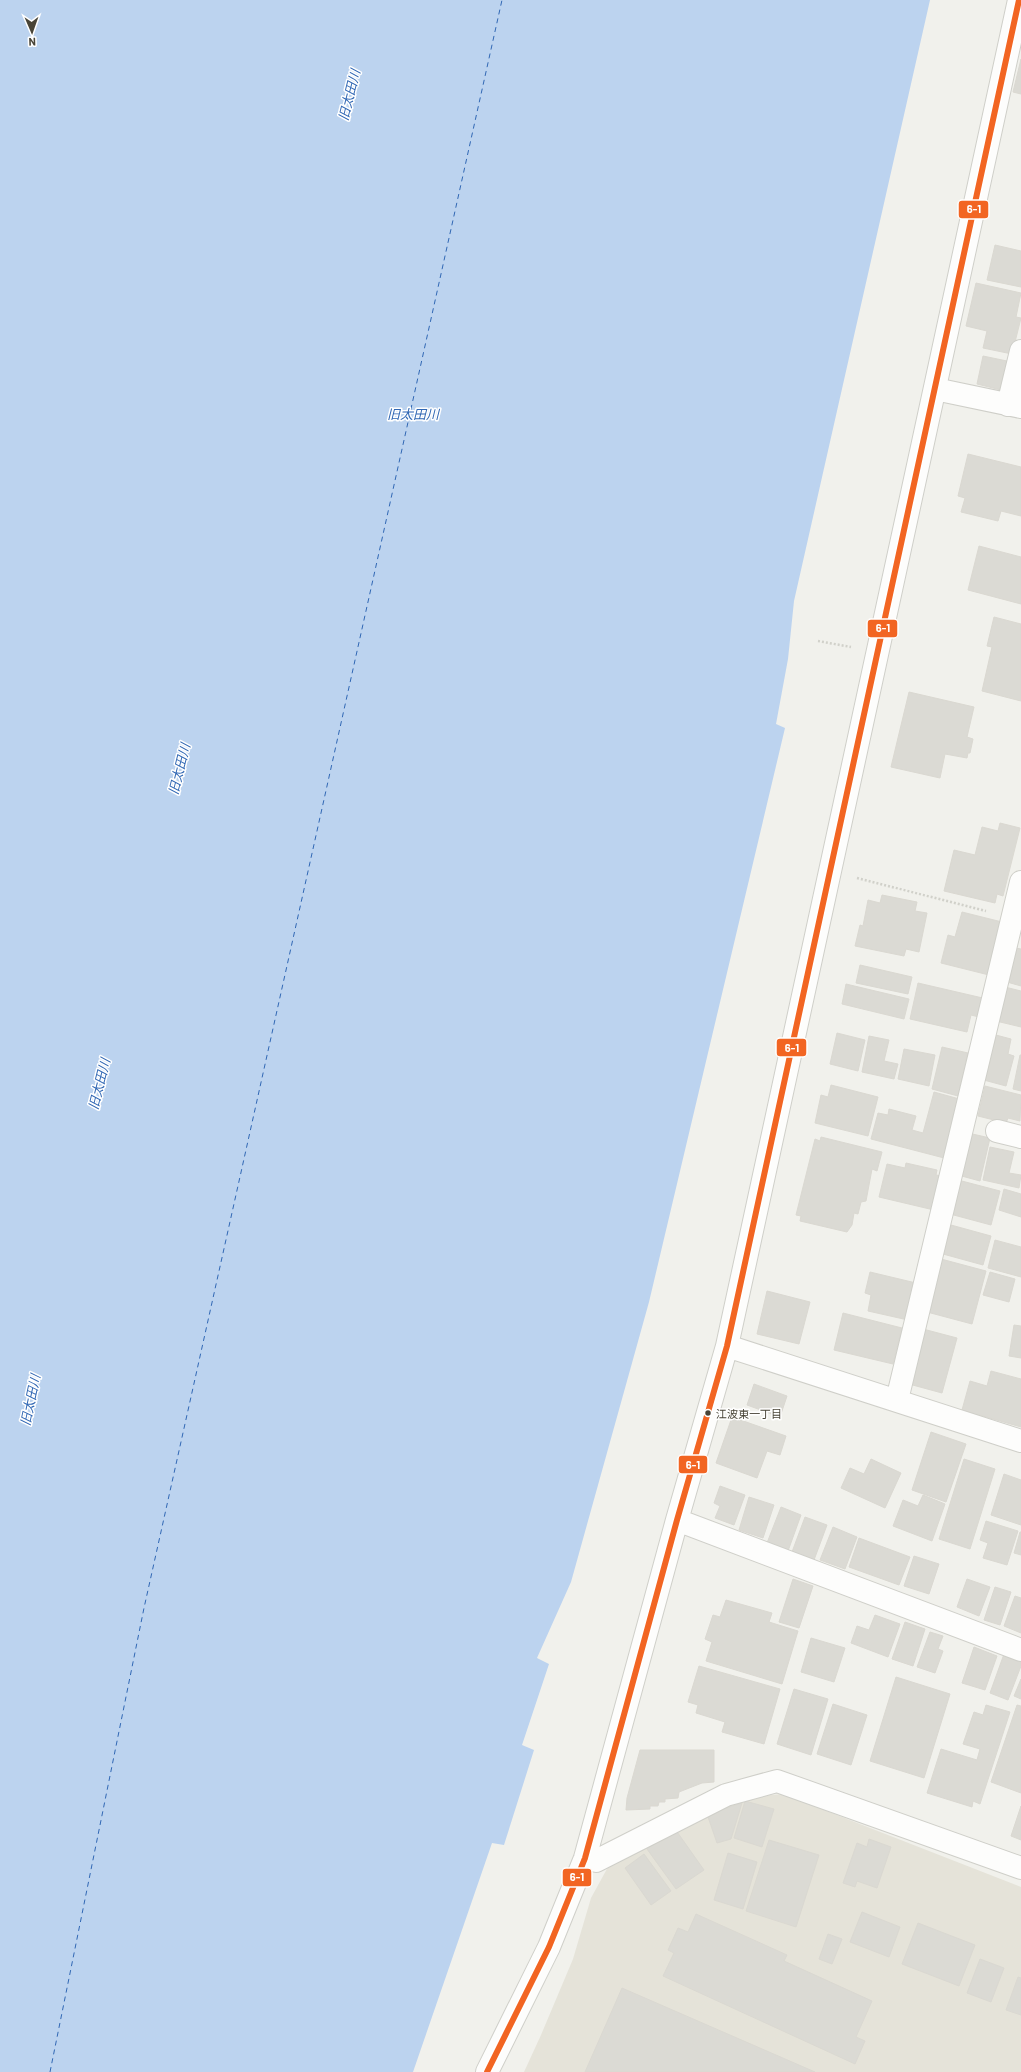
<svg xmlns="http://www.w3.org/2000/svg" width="1021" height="2072" viewBox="0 0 1021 2072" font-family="Barlow,'Noto Sans JP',sans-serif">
  <rect width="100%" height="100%" fill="#f1f1ec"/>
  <path fill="#e5e3d9" d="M 783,1794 L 1021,1887 L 1021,2072 L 524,2072 L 541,2035 L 573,1959 L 591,1898 L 608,1867 L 736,1798 Z"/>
  <path fill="#bcd3ef" d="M 0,0 L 930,0 L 794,601 L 788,659 L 776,724 L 785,728 L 649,1302 L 571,1582 L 537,1658 L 549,1664 L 522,1745 L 534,1750 L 504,1845 L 492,1843 L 413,2072 L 0,2072 Z"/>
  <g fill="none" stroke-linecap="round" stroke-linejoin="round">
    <path stroke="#3067b4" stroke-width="1" stroke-dasharray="5 4" stroke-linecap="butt" d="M 50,2072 L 144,1608 L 502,0"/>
  </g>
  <path fill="#dbdad4" stroke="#dad8d1" d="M 1021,59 L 1021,94 L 1013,92 Z
    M 995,245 L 1021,251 L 1021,287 L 987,280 Z
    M 976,283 L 1021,293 L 1016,317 L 1021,318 L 1012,354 L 983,348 L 987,331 L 966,326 Z
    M 983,356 L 1007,361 L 1001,390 L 977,384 Z
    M 968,454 L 1021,467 L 1021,516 L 1001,511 L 998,521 L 961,512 L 965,498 L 958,496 Z
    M 979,546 L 1021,557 L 1021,604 L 968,590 Z
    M 994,617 L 1021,624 L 1021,701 L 982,691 L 992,647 L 987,646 Z
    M 909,692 L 974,707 L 967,737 L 973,739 L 970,753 L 968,753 L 967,758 L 945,754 L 940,778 L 891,767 Z
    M 1000,823 L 1020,828 L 1003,896 L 997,894 L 995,903 L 944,891 L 954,850 L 975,855 L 982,827 L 998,831 Z
    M 882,895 L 917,902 L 915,911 L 927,913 L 919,952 L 906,949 L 904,956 L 855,946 L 860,925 L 863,926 L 868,900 L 880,903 Z
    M 962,912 L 1006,923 L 993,976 L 941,963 L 948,935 L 955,937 Z
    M 1016,948 L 1021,949 L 1021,986 L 1007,982 Z
    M 860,965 L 912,977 L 908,994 L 856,983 Z
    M 918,983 L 987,999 L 983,1018 L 971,1015 L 967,1032 L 910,1019 Z
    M 846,984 L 909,999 L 904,1019 L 842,1004 Z
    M 1005,987 L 1021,991 L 1021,1027 L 996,1021 Z
    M 837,1033 L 865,1040 L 858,1071 L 830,1064 Z
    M 992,1034 L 1011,1039 L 1008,1054 L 1014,1056 L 1006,1086 L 980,1079 Z
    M 869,1036 L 889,1040 L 884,1061 L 898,1064 L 894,1079 L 862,1072 Z
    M 942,1047 L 968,1053 L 958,1096 L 932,1089 Z
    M 904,1049 L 935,1055 L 929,1086 L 898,1079 Z
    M 1020,1055 L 1021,1055 L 1021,1091 L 1013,1089 Z
    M 831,1085 L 878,1097 L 868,1136 L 815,1123 L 821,1095 L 828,1097 Z
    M 985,1086 L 1021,1095 L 1020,1121 L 1008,1118 L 1006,1123 L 978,1116 Z
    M 934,1092 L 963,1100 L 948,1159 L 871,1139 L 878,1113 L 888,1115 L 889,1109 L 916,1116 L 912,1130 L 923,1133 Z
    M 968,1133 L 990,1138 L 980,1181 L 958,1175 Z
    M 821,1137 L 882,1152 L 877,1171 L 872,1169 L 866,1201 L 861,1202 L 858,1214 L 854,1213 L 852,1225 L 847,1232 L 800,1221 L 801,1216 L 796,1215 L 815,1139 L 820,1141 Z
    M 990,1147 L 1014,1152 L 1009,1173 L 1021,1175 L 1019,1188 L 983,1180 Z
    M 906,1163 L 937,1170 L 936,1175 L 942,1176 L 934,1210 L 879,1197 L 887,1164 L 905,1168 Z
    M 958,1180 L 1000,1191 L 991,1225 L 950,1214 Z
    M 1004,1189 L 1021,1194 L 1021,1217 L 999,1210 Z
    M 951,1225 L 991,1236 L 983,1265 L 943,1254 Z
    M 995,1240 L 1021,1247 L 1021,1277 L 988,1268 Z
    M 941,1259 L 986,1271 L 972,1324 L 927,1312 Z
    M 870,1272 L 916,1283 L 908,1320 L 868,1311 L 871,1295 L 865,1293 Z
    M 990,1272 L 1015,1279 L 1009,1302 L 983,1295 Z
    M 767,1291 L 810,1302 L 799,1344 L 757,1334 Z
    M 843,1313 L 902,1328 L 893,1364 L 834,1350 Z
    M 1014,1325 L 1021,1326 L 1021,1358 L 1009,1356 Z
    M 923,1329 L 957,1338 L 942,1393 L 909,1384 Z
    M 991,1371 L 1021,1379 L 1021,1427 L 962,1410 L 970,1381 L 987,1386 Z
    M 754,1384 L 787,1396 L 780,1417 L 747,1405 Z
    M 732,1417 L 786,1436 L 780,1455 L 767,1451 L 757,1478 L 716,1463 Z
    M 931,1432 L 966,1444 L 946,1502 L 912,1490 Z
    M 871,1459 L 901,1473 L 885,1508 L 841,1488 L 850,1468 L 864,1474 Z
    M 964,1459 L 995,1469 L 970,1549 L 939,1539 Z
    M 1004,1474 L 1021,1480 L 1021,1525 L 991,1515 Z
    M 720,1486 L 745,1495 L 734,1525 L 715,1518 L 720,1506 L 714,1503 Z
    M 923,1495 L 945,1504 L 932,1541 L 893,1526 L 903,1500 L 918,1506 Z
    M 749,1497 L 774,1505 L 763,1538 L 739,1530 Z
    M 781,1507 L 801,1515 L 788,1551 L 767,1543 Z
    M 805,1517 L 827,1525 L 814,1560 L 792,1552 Z
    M 986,1521 L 1018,1531 L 1007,1565 L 983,1558 L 988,1543 L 980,1540 Z
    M 833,1527 L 857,1537 L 845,1569 L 820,1560 Z
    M 1020,1532 L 1021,1532 L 1021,1555 L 1014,1553 Z
    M 859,1538 L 910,1557 L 899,1585 L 849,1567 Z
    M 914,1556 L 939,1564 L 929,1594 L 904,1586 Z
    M 793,1579 L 813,1586 L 799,1628 L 779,1622 Z
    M 967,1579 L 990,1587 L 979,1616 L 957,1607 Z
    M 995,1587 L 1011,1592 L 1000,1625 L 984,1620 Z
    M 1015,1596 L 1021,1598 L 1021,1633 L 1004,1626 Z
    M 726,1600 L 772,1613 L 769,1622 L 798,1631 L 782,1684 L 706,1661 L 712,1642 L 705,1639 L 713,1615 L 720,1617 Z
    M 875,1615 L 900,1624 L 888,1657 L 851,1643 L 857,1626 L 869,1630 Z
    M 905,1622 L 925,1629 L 913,1666 L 892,1659 Z
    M 930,1632 L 943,1636 L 938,1649 L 943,1651 L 935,1673 L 917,1667 Z
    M 811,1638 L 845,1648 L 834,1682 L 801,1672 Z
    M 974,1647 L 997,1656 L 985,1690 L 962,1683 Z
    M 1004,1654 L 1021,1661 L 1021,1666 L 1008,1700 L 990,1693 Z
    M 699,1666 L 780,1689 L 764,1744 L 722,1732 L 725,1722 L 696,1713 L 698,1705 L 688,1702 Z
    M 896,1677 L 950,1694 L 924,1778 L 870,1761 Z
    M 1021,1679 L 1021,1699 L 1014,1696 Z
    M 794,1689 L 828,1699 L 811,1755 L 777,1744 Z
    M 833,1704 L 867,1715 L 851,1765 L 817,1754 Z
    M 986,1705 L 1010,1712 L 980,1804 L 973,1801 L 972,1807 L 927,1793 L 941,1749 L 977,1760 L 980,1749 L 963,1744 L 974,1712 L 983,1715 Z
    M 1017,1705 L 1021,1706 L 1021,1793 L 991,1782 Z
    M 640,1750 L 714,1750 L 714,1782 L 702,1783 L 679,1792 L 678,1798 L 665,1799 L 665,1802 L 659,1802 L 658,1806 L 650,1806 L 650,1809 L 626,1810 L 627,1798 Z
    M 745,1801 L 774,1809 L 762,1847 L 734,1838 Z
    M 742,1803 L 731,1839 L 717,1843 L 707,1814 Z
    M 1021,1806 L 1021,1840 L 1011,1836 Z
    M 675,1829 L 704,1870 L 676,1889 L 647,1849 Z
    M 869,1839 L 891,1847 L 877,1888 L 857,1881 L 855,1887 L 843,1883 L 857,1843 L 867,1847 Z
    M 769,1840 L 819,1855 L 796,1927 L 746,1911 Z
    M 728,1853 L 757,1862 L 743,1909 L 714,1900 Z
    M 644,1854 L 671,1891 L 651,1905 L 625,1868 Z
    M 862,1912 L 900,1927 L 889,1957 L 850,1942 Z
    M 696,1914 L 787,1955 L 784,1961 L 872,2001 L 856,2037 L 865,2041 L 855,2064 L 663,1976 L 674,1953 L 668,1950 L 678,1928 L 688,1932 Z
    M 918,1923 L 975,1945 L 959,1986 L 902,1964 Z
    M 828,1934 L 842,1939 L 832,1964 L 819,1959 Z
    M 980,1959 L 1004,1968 L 991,2002 L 967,1993 Z
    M 1018,1977 L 1021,1978 L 1021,2015 L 1006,2010 Z
    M 622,1988 L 815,2072 L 585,2072 Z"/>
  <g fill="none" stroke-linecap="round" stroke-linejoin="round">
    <g stroke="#cfcfc9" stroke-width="24">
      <path id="minor" d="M 935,389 L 1021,407
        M 1008,405 L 1021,351
        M 997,1131 L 1021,1137
        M 727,1346 L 1021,1441
        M 897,1400 L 1021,882
        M 677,1520 L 1021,1650
        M 585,1858 L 596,1861 L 726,1795 L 777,1781 L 1021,1868
        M 487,2072 L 549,1947 L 585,1858 L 677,1520 L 727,1346 L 1019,0"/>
    </g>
    <path stroke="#d1d1ca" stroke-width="2.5" stroke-dasharray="2 2" stroke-linecap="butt" d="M 818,641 L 851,647
      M 857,878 L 986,911"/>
    <use href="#minor" stroke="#fdfdfc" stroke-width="22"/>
    <g stroke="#fff" stroke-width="9">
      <path id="bus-1" d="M 487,2072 L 549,1947 L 585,1858 L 677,1520 L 727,1346 L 1019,0"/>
    </g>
    <use href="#bus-1" stroke="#f26522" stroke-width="6"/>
  </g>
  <circle fill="#484437" stroke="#fff" stroke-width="1.5" cx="708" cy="1413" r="3.5"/>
  <g text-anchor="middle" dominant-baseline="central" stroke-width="3" stroke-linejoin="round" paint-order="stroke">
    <g font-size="11" fill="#484437" stroke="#fff" text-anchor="start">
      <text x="716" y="1413">江波東一丁目</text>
    </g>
    <g font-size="13" font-style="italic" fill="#3067b4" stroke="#fff">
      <text transform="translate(349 95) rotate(-76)">旧太田川</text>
      <text x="413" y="414">旧太田川</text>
      <text transform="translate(179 769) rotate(-76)">旧太田川</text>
      <text transform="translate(99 1084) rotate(-76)">旧太田川</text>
      <text transform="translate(30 1400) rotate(-78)">旧太田川</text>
    </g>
  </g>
  <g stroke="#fff" stroke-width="1.5">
    <rect x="958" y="200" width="31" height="19" rx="4" fill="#f26522"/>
    <rect x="867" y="619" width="31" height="19" rx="4" fill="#f26522"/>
    <rect x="776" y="1038" width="31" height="19" rx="4" fill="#f26522"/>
    <rect x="678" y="1455" width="30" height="19" rx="4" fill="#f26522"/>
    <rect x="562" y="1868" width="30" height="19" rx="4" fill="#f26522"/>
  </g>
  <g font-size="11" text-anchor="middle" font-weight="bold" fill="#fff">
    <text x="974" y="213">6-1</text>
    <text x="883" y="632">6-1</text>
    <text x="792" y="1052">6-1</text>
    <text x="693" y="1469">6-1</text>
    <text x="577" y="1881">6-1</text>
  </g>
  <g transform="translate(32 32) rotate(178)" stroke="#ffffff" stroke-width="3" paint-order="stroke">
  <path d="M0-3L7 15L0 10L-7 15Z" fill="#484437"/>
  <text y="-6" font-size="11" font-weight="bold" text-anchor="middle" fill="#484437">N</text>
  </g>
</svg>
